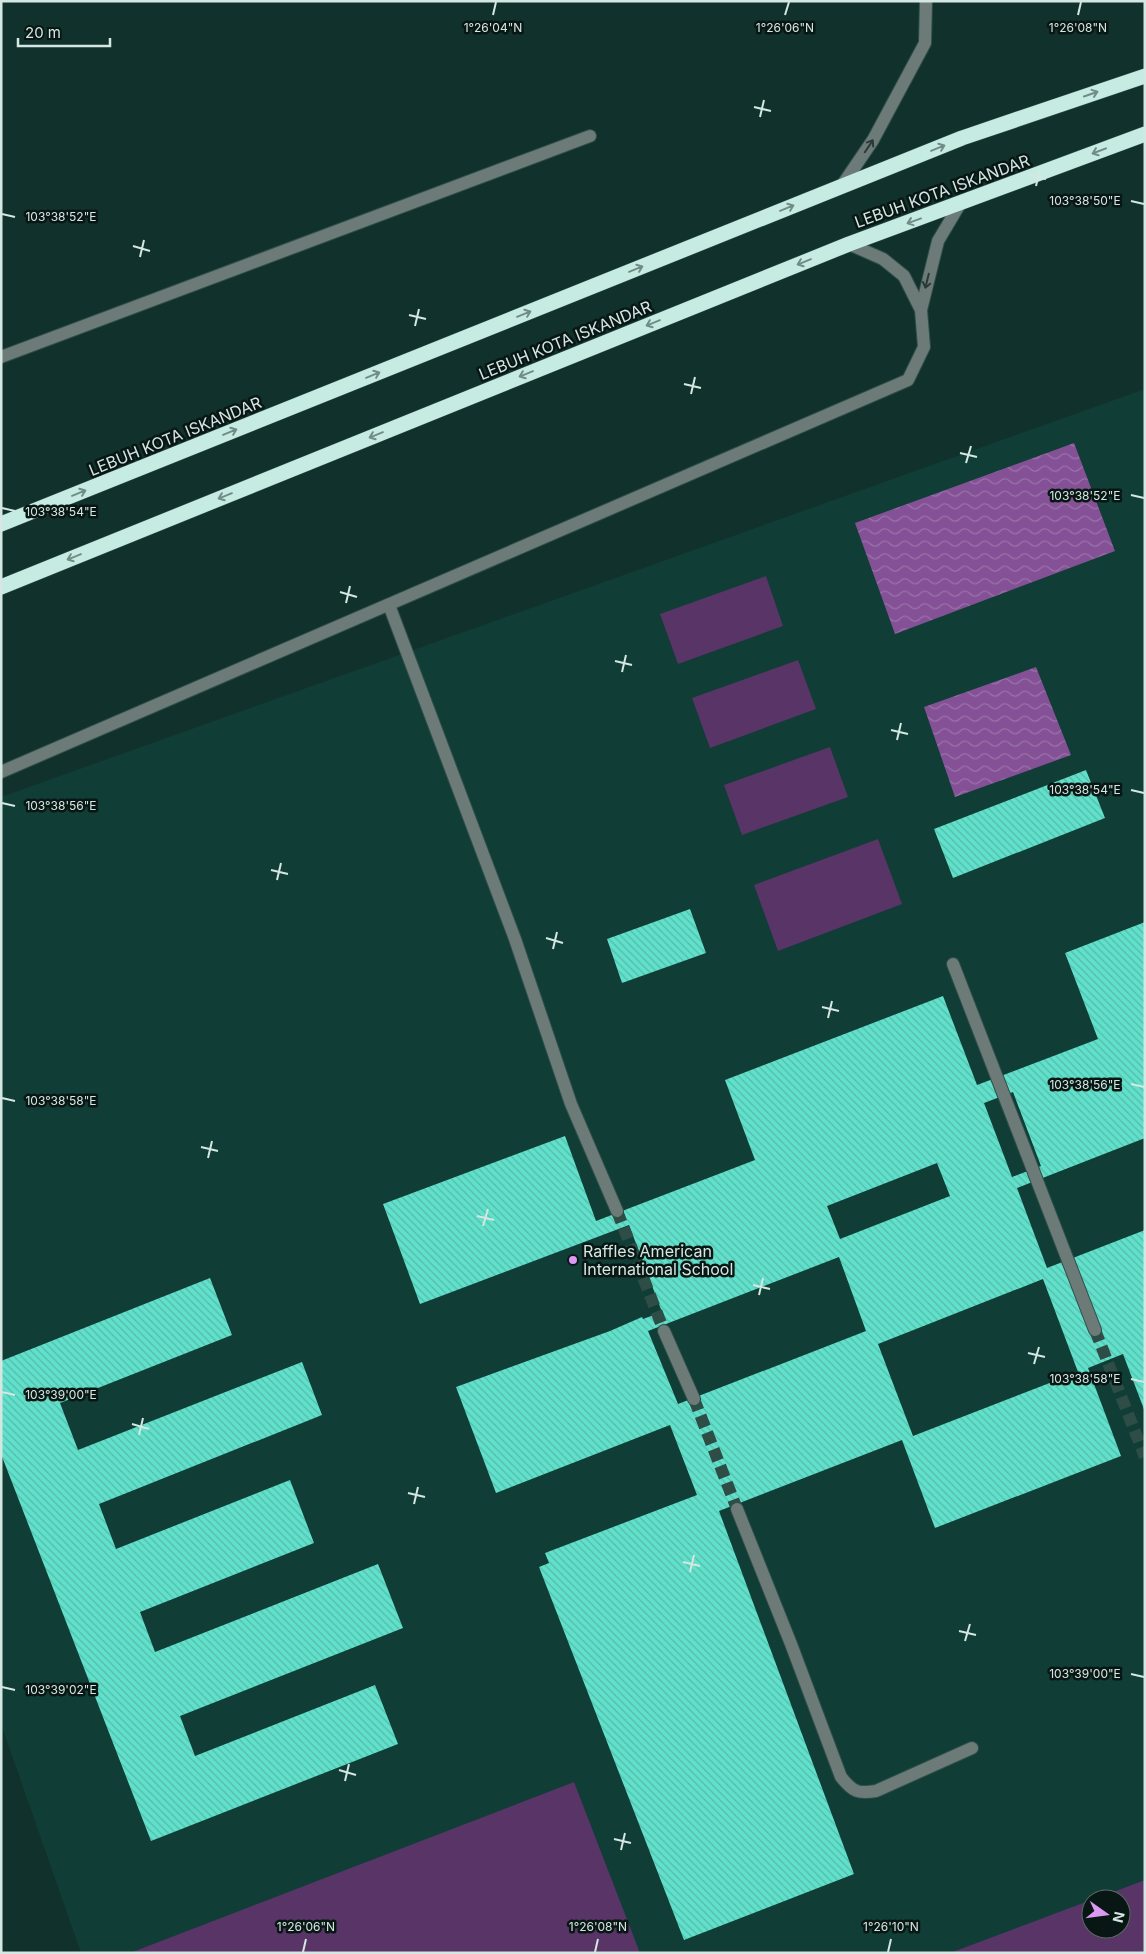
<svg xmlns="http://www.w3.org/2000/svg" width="1146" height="1954" viewBox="0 0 1146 1954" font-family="Inter,sans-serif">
  <defs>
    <pattern id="water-waves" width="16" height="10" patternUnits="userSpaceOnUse" patternTransform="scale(1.25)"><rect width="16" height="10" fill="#845196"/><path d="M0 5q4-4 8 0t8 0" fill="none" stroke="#9a72a9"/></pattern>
    <pattern id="building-back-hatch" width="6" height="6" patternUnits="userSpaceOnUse" patternTransform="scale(1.25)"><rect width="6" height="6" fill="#60e1cb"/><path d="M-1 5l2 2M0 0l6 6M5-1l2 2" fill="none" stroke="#58baa9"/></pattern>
  </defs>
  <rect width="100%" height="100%" fill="#11322c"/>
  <path fill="#103d36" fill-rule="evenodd" d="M 1145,389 L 1145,1953 L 81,1953 L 1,1724 L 1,797 ZM 1091,1899 L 1121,1899 L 1121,1929 L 1091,1929 Z"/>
  <path fill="#593466" d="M 766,576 L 783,626 L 678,664 L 660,614 Z
    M 798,660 L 816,709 L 710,748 L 692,698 Z
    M 830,747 L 848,797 L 742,835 L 724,785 Z
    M 878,839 L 902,904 L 778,951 L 754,885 Z
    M 574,1782 L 640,1953 L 130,1953 Z
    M 1145,1880 L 1145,1953 L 950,1953 L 1091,1900 L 1091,1929 L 1121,1929 L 1121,1899 L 1095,1899 Z"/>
  <path fill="url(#water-waves)" d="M 1074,443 L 1115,551 L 895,634 L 855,523 Z
    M 1036,667 L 1071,755 L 955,797 L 924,707 Z"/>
  <path fill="url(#building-back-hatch)" fill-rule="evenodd" d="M 1086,770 L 1105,818 L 953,878 L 934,829 Z
    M 690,909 L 706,953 L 622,983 L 607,939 Z
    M 1145,922 L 1145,1138 L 1017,1188 L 1047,1268 L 1145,1230 L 1145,1412 L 1123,1354 L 1088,1368 L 1121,1456 L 935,1528 L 902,1440 L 719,1511 L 854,1874 L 684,1940 L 539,1567 L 549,1563 L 545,1553 L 697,1495 L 670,1425 L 496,1493 L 456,1387 L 610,1331 L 642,1317 L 643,1319 L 662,1312 L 629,1225 L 420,1304 L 383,1204 L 565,1136 L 596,1221 L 755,1160 L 725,1080 L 943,996 L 977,1085 L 1098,1039 L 1065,953 ZM 1013,1092 L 1041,1166 L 1012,1177 L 984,1103 ZM 937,1163 L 950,1196 L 840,1239 L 827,1206 ZM 839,1257 L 866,1331 L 678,1404 L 648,1331 ZM 1043,1279 L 1078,1372 L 913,1436 L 878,1344 Z
    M 210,1278 L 232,1335 L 60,1403 L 78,1450 L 302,1362 L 322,1415 L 99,1504 L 116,1549 L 290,1480 L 314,1543 L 140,1612 L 155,1652 L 378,1564 L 403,1628 L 180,1716 L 195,1756 L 375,1685 L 398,1744 L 151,1841 L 1,1454 L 1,1361 Z"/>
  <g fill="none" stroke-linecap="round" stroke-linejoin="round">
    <path stroke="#2e4d47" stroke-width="12" stroke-dasharray="12 6" stroke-linecap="butt" d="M 617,1211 L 664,1331
      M 1095,1330 L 1145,1457
      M 694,1399 L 737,1509"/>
    <g stroke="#304f49" stroke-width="14">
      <path id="minor" d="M 841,187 L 873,140 L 925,43 L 926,1
        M 849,244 L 883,259 L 904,276 L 921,310
        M 1,357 L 590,136
        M 389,605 L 515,939 L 571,1104 L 617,1211
        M 1,772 L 908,380 L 924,347 L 921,310 L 938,241 L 960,204
        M 953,964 L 1095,1330
        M 664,1331 L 694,1399
        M 737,1509 L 791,1644 L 841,1777 C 853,1792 858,1794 876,1791 L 972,1748"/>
    </g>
    <g stroke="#304f49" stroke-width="16">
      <path id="highway" d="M 1,524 L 962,138 L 1145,76
        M 1,587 L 849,244 L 1145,134"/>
    </g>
    <use href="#minor" stroke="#6c7b78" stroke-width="12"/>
    <use href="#highway" stroke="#c6ebe3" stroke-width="15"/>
  </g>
  <defs><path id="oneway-shaft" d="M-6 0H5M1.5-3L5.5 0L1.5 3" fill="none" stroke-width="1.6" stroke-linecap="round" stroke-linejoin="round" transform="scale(1.25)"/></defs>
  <g stroke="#718c86">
    <use href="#oneway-shaft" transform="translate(1091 94) rotate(-19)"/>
    <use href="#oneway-shaft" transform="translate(938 148) rotate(-22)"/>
    <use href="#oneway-shaft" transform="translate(1099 151) rotate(159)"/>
    <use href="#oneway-shaft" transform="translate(787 208) rotate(-22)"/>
    <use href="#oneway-shaft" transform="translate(914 221) rotate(160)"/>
    <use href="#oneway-shaft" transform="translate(804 262) rotate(158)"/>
    <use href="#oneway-shaft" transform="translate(636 269) rotate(-22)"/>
    <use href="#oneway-shaft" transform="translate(524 314) rotate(-22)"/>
    <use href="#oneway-shaft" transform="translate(653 323) rotate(158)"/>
    <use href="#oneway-shaft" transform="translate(526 374) rotate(158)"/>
    <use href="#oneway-shaft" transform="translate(373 375) rotate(-22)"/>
    <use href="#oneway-shaft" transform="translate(230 432) rotate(-22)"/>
    <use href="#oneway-shaft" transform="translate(376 435) rotate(158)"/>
    <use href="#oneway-shaft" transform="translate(79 493) rotate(-22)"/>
    <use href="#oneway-shaft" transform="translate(225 496) rotate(158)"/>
    <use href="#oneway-shaft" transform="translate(74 557) rotate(158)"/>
  </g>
  <g stroke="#2c3a37">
    <use href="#oneway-shaft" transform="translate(869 146) rotate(-56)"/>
    <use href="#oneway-shaft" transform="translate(927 281) rotate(104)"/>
  </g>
  <path fill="none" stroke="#d5e7e2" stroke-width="2" d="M 493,15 L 496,2M 785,15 L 789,2M 1078,15 L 1081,2M 754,107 L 771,111M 760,117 L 764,100M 1029,175 L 1046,179M 1036,186 L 1040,169M 1131,201 L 1144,204M 2,214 L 15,217M 133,246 L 150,251M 140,257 L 144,240M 409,315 L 426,319M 415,326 L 419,309M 684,384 L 701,388M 691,394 L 695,377M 960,453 L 977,457M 966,463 L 971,446M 1131,495 L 1144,498M 2,508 L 15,511M 340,592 L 357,597M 346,603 L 350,586M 615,661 L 632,665M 622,672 L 626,655M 891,730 L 908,734M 897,740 L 901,723M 1131,790 L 1144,793M 2,803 L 15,806M 271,870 L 288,874M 277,880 L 281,863M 546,938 L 563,943M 553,949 L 557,932M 822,1007 L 839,1011M 828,1018 L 832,1001M 1131,1084 L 1144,1087M 2,1098 L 15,1101M 201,1147 L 218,1151M 208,1158 L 212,1141M 477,1216 L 494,1220M 483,1226 L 488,1209M 753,1285 L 770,1289M 759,1295 L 763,1278M 1028,1353 L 1045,1357M 1034,1364 L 1039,1347M 1131,1379 L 1144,1382M 2,1392 L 15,1395M 132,1424 L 149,1429M 139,1435 L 143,1418M 408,1493 L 425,1497M 414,1504 L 418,1487M 683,1562 L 700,1566M 690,1572 L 694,1555M 959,1631 L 976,1635M 965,1641 L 970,1624M 1131,1674 L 1144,1677M 2,1687 L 15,1690M 339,1770 L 356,1775M 345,1781 L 349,1764M 614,1839 L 631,1843M 621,1850 L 625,1833M 303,1952 L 306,1939M 595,1952 L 598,1939M 888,1952 L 891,1939"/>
  <circle fill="#dc99f4" stroke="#091714" stroke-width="2" cx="573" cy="1260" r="5"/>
  <g text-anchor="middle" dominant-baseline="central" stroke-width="5" stroke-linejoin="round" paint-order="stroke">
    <g font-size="16" fill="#d5e7e2" stroke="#091714">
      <text transform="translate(942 191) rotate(-20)">LEBUH KOTA ISKANDAR</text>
      <text transform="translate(565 340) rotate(-22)">LEBUH KOTA ISKANDAR</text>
      <text transform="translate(175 436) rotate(-22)">LEBUH KOTA ISKANDAR</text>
    </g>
    <g font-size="16" fill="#d5e7e2" stroke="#091714" text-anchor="start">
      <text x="583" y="1251">Raffles American<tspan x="583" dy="18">International School</tspan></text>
    </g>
  </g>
  <g font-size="12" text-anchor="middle" fill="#d5e7e2" stroke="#091714" stroke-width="5" stroke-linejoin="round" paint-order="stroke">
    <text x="493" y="32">1°26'04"N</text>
    <text x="785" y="32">1°26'06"N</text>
    <text x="1078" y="32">1°26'08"N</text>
    <text x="1085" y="205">103°38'50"E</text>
    <text x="61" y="221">103°38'52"E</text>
    <text x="1085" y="500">103°38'52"E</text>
    <text x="61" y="516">103°38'54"E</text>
    <text x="1085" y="794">103°38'54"E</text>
    <text x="61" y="810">103°38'56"E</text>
    <text x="1085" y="1089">103°38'56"E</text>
    <text x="61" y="1105">103°38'58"E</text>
    <text x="1085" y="1383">103°38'58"E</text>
    <text x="61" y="1399">103°39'00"E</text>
    <text x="1085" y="1678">103°39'00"E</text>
    <text x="61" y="1694">103°39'02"E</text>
    <text x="306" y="1931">1°26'06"N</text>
    <text x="598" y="1931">1°26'08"N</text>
    <text x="891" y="1931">1°26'10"N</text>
  </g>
  <rect width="1146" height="1954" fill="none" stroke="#d5e7e2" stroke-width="5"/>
  <g transform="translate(1106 1914) rotate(104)"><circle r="24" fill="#091714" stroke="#5b6a66"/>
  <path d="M0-4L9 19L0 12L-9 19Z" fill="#dc99f4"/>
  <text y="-8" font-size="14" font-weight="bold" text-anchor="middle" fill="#d5e7e2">N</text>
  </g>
  <path d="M18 38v8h92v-8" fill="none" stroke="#d5e7e2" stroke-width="2.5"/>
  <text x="25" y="38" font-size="15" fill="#d5e7e2" stroke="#091714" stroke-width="4" paint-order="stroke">20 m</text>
</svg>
